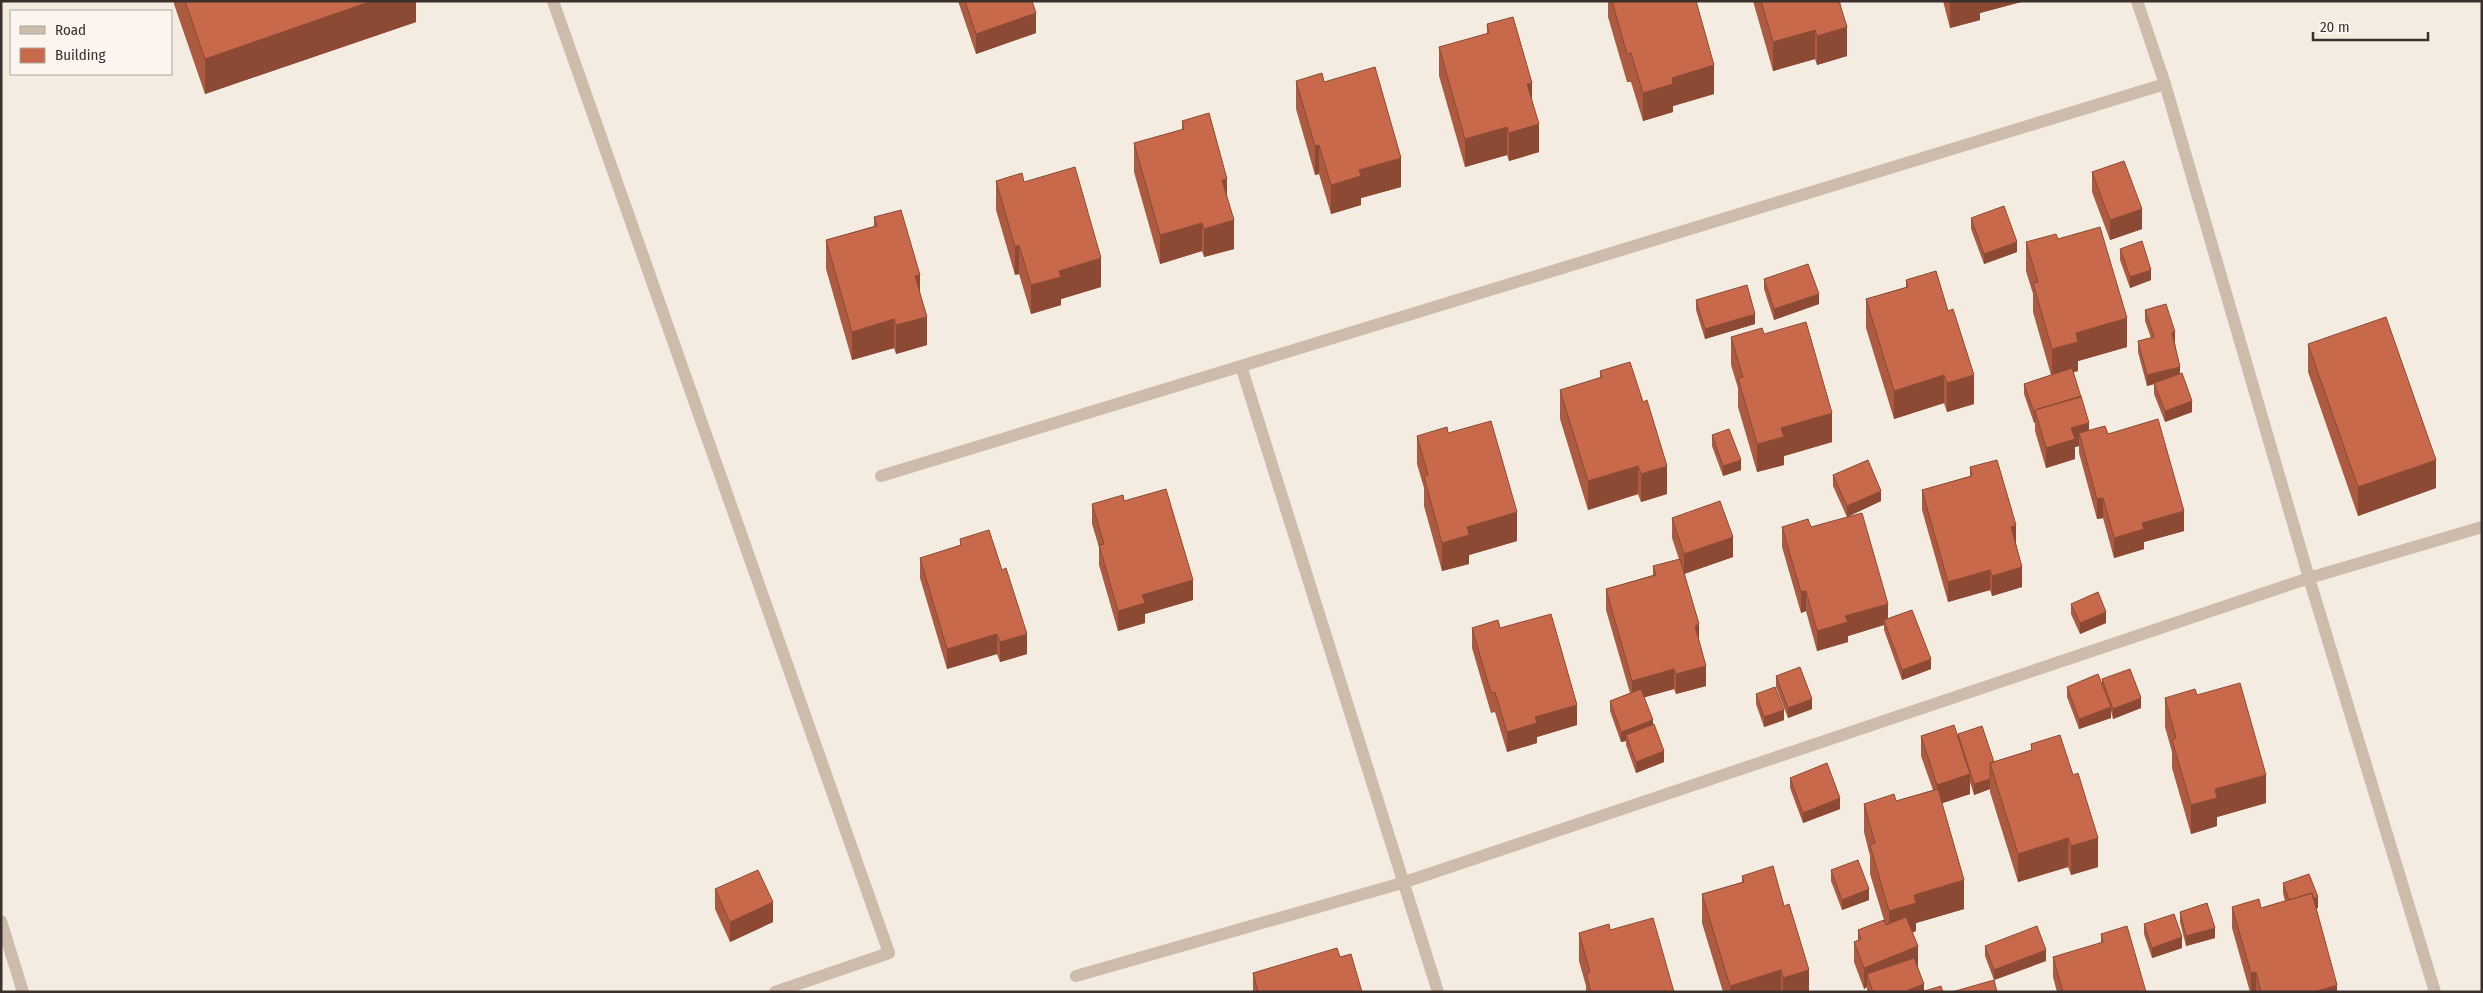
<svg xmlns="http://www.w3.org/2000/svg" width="2483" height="993" viewBox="0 0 2483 993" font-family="'Fira Sans Condensed',sans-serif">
  <rect width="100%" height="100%" fill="#f4ebe1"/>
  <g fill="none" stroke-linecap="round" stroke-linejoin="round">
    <path stroke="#cdbbac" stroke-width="12" d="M 553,1 L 889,953 L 775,992
      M 2137,1 L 2165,84 L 2309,578 L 2435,992
      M 1241,366 L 1438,992
      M 881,476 L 2165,84
      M 1,921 L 23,992
      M 1076,976 L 1402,883 L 2309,578 L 2482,527"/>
  </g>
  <path fill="#ac5a40" d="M 174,1 L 416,1 L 416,22 L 205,94 L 174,4 Z
    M 958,1 L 1032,1 L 1036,33 L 976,54 Z
    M 1608,1 L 1696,1 L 1714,94 L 1673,106 L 1673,112 L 1643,121 L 1631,82 L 1627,82 L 1608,17 Z
    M 1753,1 L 1840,1 L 1847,56 L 1817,65 L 1815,59 L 1773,71 Z
    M 1943,1 L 2021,1 L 2021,2 L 1980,13 L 1980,20 L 1950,28 Z
    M 1487,24 L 1532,101 L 1539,152 L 1509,161 L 1507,155 L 1465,167 L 1439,76 L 1439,47 L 1487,34 Z
    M 1296,81 L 1324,82 L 1401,187 L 1361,198 L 1361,205 L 1331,214 L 1319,174 L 1315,175 L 1296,109 Z
    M 1182,121 L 1227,198 L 1234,249 L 1204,257 L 1202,251 L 1160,264 L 1134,172 L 1134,143 L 1182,130 Z
    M 2092,172 L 2142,229 L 2110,240 L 2092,192 Z
    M 996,181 L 1024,182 L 1101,287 L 1061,299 L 1061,305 L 1031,314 L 1019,274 L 1015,275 L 996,210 Z
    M 874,217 L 920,294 L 927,345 L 896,354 L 894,348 L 852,360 L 826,269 L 826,240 L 874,226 Z
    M 1971,218 L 2017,252 L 1984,264 L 1971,229 Z
    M 2058,239 L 2127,347 L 2078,361 L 2078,371 L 2073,372 L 2089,430 L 2108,434 L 2184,531 L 2144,542 L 2144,549 L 2114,558 L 2103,518 L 2097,519 L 2079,453 L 2079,446 L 2075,447 L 2075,459 L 2046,468 L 2035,431 L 2035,422 L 2034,423 L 2024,394 L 2024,384 L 2051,375 L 2033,312 L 2033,294 L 2026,271 L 2026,242 Z
    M 2120,249 L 2151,280 L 2130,288 L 2120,260 Z
    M 1764,279 L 1819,304 L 1774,320 L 1764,289 Z
    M 1906,280 L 1974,404 L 1947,412 L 1944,403 L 1894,419 L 1866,328 L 1866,299 L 1906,287 Z
    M 1696,300 L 1755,324 L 1705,339 L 1696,310 Z
    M 2145,310 L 2175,343 L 2180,374 L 2192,412 L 2165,422 L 2154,394 L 2154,384 L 2147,386 L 2138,352 L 2138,341 L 2151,338 L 2145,321 Z
    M 1764,334 L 1832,442 L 1784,456 L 1784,465 L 1757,472 L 1738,407 L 1738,388 L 1731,365 L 1731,337 Z
    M 2308,344 L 2436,488 L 2358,516 L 2308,372 Z
    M 1600,371 L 1667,494 L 1641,502 L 1638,494 L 1588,510 L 1560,419 L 1560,390 L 1600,378 Z
    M 1448,433 L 1517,541 L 1469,555 L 1469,564 L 1442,571 L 1424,506 L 1424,488 L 1417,464 L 1417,436 Z
    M 1712,435 L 1741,470 L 1723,476 L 1712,446 Z
    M 1970,467 L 2016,543 L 2022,587 L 1992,596 L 1990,590 L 1948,602 L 1922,510 L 1922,490 L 1970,476 Z
    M 1833,475 L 1881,501 L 1847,517 L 1833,486 Z
    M 1124,501 L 1193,600 L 1145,614 L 1145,623 L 1118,631 L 1099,565 L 1099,547 L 1092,524 L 1092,504 Z
    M 1672,518 L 1733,557 L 1684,574 L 1699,643 L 1706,686 L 1676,694 L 1674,689 L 1644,697 L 1664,762 L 1636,773 L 1626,745 L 1626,741 L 1621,742 L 1610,711 L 1610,701 L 1630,693 L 1606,610 L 1606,589 L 1653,575 L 1653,566 L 1679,559 L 1672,538 Z
    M 1782,527 L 1811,527 L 1931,669 L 1902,680 L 1884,630 L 1884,625 L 1848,636 L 1848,642 L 1817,651 L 1806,611 L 1801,613 L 1782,547 Z
    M 960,539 L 1027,654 L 1000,662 L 997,654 L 947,669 L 920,578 L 920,558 L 960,546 Z
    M 2071,604 L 2106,623 L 2080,634 L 2071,614 Z
    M 1472,628 L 1500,628 L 1577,725 L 1537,737 L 1537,743 L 1507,752 L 1495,712 L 1491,713 L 1472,648 Z
    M 1776,676 L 1812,709 L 1788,718 L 1776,687 Z
    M 2102,679 L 2141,708 L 2113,719 L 2111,711 L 2111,718 L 2079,729 L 2067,697 L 2067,687 L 2102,686 Z
    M 1756,694 L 1784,720 L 1764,727 L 1756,704 Z
    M 2197,695 L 2266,803 L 2217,817 L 2217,826 L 2191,834 L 2172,768 L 2172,752 L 2165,727 L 2165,698 Z
    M 1958,734 L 1994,762 L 2031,750 L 2031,744 L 2098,867 L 2071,875 L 2068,867 L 2018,882 L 1990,792 L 1990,789 L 1974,795 L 1970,782 L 1970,794 L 1942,803 L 1964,909 L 1916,923 L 1916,931 L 1912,933 L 1918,967 L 1924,991 L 1943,992 L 1867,992 L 1867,987 L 1864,989 L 1854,962 L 1854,942 L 1858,940 L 1858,930 L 1884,920 L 1870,874 L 1870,856 L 1864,832 L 1864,804 L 1896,801 L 1933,790 L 1921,756 L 1921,736 L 1958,736 Z
    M 1790,778 L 1840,809 L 1803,823 L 1790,788 Z
    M 1831,870 L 1869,900 L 1842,910 L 1831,881 Z
    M 1742,876 L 1809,992 L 1723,992 L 1702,923 L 1702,894 L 1742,882 Z
    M 2283,883 L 2318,908 L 2316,908 L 2337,992 L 2250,992 L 2232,928 L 2232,907 L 2261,908 L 2285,901 L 2283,893 Z
    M 715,889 L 773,922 L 730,942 L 715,909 Z
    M 2180,912 L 2215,938 L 2186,946 L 2180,922 Z
    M 2144,924 L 2182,948 L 2152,958 L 2144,934 Z
    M 1610,930 L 1674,992 L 1586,992 L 1586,986 L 1579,961 L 1579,933 Z
    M 2101,934 L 2146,992 L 2057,992 L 2053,977 L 2053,957 L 2101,943 Z
    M 1985,946 L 2046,961 L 1994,980 L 1985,956 Z
    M 1340,957 L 1362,992 L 1253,992 L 1253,973 Z"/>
  <path fill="#8c4a34" d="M 372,1 L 416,1 L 416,22 L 205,94 L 205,59 Z
    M 1950,1 L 2021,1 L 2021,2 L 1980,13 L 1980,20 L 1950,28 Z
    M 1036,13 L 1036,33 L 976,54 L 976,34 Z
    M 1847,27 L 1847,56 L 1817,65 L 1817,36 Z
    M 1815,30 L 1815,59 L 1773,71 L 1773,42 Z
    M 1714,65 L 1714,94 L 1673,106 L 1673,112 L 1643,121 L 1643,93 L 1672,78 Z
    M 1532,83 L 1532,112 L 1527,84 Z
    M 1539,124 L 1539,152 L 1509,161 L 1509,133 Z
    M 1507,127 L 1507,155 L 1465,167 L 1465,139 Z
    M 1319,145 L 1319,174 L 1315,175 L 1315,146 Z
    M 1401,158 L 1401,187 L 1361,198 L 1361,205 L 1331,214 L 1331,185 L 1359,170 Z
    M 1227,179 L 1227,208 L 1222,180 Z
    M 2142,209 L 2142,229 L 2110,240 L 2110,220 Z
    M 1234,220 L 1234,249 L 1204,257 L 1204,229 Z
    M 1202,223 L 1202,251 L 1160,264 L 1160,235 Z
    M 2017,242 L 2017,252 L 1984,264 L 1984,254 Z
    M 1019,245 L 1019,274 L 1015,275 L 1015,247 Z
    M 1101,258 L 1101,287 L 1061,299 L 1061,305 L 1031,314 L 1031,285 L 1059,271 Z
    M 2151,270 L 2151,280 L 2130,288 L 2130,277 Z
    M 920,275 L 920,304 L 915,276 Z
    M 1819,294 L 1819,304 L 1774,320 L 1774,309 Z
    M 1755,314 L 1755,324 L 1705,339 L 1705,329 Z
    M 927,317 L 927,345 L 896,354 L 896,325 Z
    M 2127,318 L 2127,347 L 2078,361 L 2078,371 L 2052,378 L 2052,349 L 2076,333 Z
    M 894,319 L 894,348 L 852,360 L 852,332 Z
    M 2175,332 L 2175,343 L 2172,343 L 2172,333 Z
    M 2180,367 L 2180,377 L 2147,386 L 2147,375 Z
    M 1944,375 L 1944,403 L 1894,419 L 1894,391 Z
    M 1974,375 L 1974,404 L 1947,412 L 1947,383 Z
    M 2192,401 L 2192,412 L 2165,422 L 2165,411 Z
    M 2034,412 L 2035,412 L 2035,422 L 2034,423 Z
    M 1832,413 L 1832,442 L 1784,456 L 1784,465 L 1757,472 L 1757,444 L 1781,428 Z
    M 2089,423 L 2089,443 L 2079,433 L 2079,446 L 2075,447 L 2075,459 L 2046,468 L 2046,448 L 2071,428 Z
    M 1741,460 L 1741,470 L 1723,476 L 1723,466 Z
    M 2436,460 L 2436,488 L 2358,516 L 2358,487 Z
    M 1638,466 L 1638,494 L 1588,510 L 1588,481 Z
    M 1667,466 L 1667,494 L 1641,502 L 1641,474 Z
    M 1881,491 L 1881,501 L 1847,517 L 1847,506 Z
    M 2103,498 L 2103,518 L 2097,519 L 2097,499 Z
    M 2184,511 L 2184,531 L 2144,542 L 2144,549 L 2114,558 L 2114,538 L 2142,523 Z
    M 1517,512 L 1517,541 L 1469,555 L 1469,564 L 1442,571 L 1442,543 L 1467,527 Z
    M 2016,525 L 2016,546 L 2011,527 Z
    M 1733,537 L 1733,557 L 1684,574 L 1684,554 Z
    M 2022,567 L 2022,587 L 1992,596 L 1992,576 Z
    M 1990,570 L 1990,590 L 1948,602 L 1948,582 Z
    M 1193,580 L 1193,600 L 1145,614 L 1145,623 L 1118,631 L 1118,611 L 1142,595 Z
    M 1806,591 L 1806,611 L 1801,613 L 1801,592 Z
    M 1888,604 L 1888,624 L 1884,620 L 1884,625 L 1848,636 L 1848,642 L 1817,651 L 1817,631 L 1845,616 Z
    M 2106,612 L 2106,623 L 2080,634 L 2080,623 Z
    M 1699,624 L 1699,645 L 1695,626 Z
    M 997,634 L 997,654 L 947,669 L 947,649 Z
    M 1027,634 L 1027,654 L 1000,662 L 1000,642 Z
    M 1931,659 L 1931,669 L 1902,680 L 1902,670 Z
    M 1706,666 L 1706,686 L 1676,694 L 1676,674 Z
    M 1674,669 L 1674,689 L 1632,701 L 1632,681 Z
    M 2141,698 L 2141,708 L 2113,719 L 2113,709 Z
    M 1812,699 L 1812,709 L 1788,718 L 1788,708 Z
    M 1577,705 L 1577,725 L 1537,737 L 1537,743 L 1507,752 L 1507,732 L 1535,717 Z
    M 2111,707 L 2111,718 L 2079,729 L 2079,719 Z
    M 1784,710 L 1784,720 L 1764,727 L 1764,717 Z
    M 1653,720 L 1653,730 L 1626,735 L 1626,741 L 1621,742 L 1621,732 Z
    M 1664,751 L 1664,762 L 1636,773 L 1636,762 Z
    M 1970,774 L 1970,794 L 1937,805 L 1937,785 Z
    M 2266,775 L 2266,803 L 2217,817 L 2217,826 L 2191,834 L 2191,805 L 2215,789 Z
    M 1990,779 L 1990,789 L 1974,795 L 1974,784 Z
    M 1840,798 L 1840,809 L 1803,823 L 1803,813 Z
    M 2068,838 L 2068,867 L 2018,882 L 2018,854 Z
    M 2098,838 L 2098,867 L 2071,875 L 2071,846 Z
    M 1964,880 L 1964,909 L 1916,923 L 1916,931 L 1889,939 L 1889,911 L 1914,895 Z
    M 1869,889 L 1869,900 L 1842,910 L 1842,900 Z
    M 2318,897 L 2318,908 L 2291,917 L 2291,907 Z
    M 773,902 L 773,922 L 730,942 L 730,922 Z
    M 2215,928 L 2215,938 L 2186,946 L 2186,936 Z
    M 2182,937 L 2182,948 L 2152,958 L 2152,948 Z
    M 1918,946 L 1918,967 L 1871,986 L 1867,974 L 1867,987 L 1864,989 L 1864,968 Z
    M 2046,950 L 2046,961 L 1994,980 L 1994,970 Z
    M 1781,970 L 1781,992 L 1730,992 L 1730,986 Z
    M 1809,970 L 1809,992 L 1783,992 L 1783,978 Z
    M 2256,972 L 2256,992 L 2251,992 L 2251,973 Z
    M 1924,984 L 1924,992 L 1908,992 L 1908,990 Z
    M 2337,985 L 2337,992 L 2314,992 Z"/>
  <path fill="#c8694b" stroke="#8c4a34" d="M 185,1 L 372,1 L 205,59 Z
    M 965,1 L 1032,1 L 1036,13 L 976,34 Z
    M 1612,1 L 1696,1 L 1714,65 L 1672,78 L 1673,84 L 1643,93 L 1631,53 L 1627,54 Z
    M 1761,1 L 1839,1 L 1847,27 L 1817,36 L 1815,30 L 1773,42 Z
    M 1513,17 L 1532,83 L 1527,84 L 1539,124 L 1509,133 L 1507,127 L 1465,139 L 1439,47 L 1489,33 L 1487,24 Z
    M 1375,67 L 1401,158 L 1359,170 L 1361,176 L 1331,185 L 1319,145 L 1315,146 L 1296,81 L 1322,73 L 1324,82 Z
    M 1209,113 L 1227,179 L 1222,180 L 1234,220 L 1204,229 L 1202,223 L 1160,235 L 1134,143 L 1184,129 L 1182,121 Z
    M 2124,161 L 2142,209 L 2110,220 L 2092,172 Z
    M 1075,167 L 1101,258 L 1059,271 L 1061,277 L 1031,285 L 1019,245 L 1015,247 L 996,181 L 1022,173 L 1024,182 Z
    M 2004,206 L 2017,242 L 1984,254 L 1971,218 Z
    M 901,210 L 920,275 L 915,276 L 927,317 L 896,325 L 894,319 L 852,332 L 826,240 L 877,226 L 874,217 Z
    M 2100,227 L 2127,318 L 2076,333 L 2078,342 L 2052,349 L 2033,283 L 2038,282 L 2026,242 L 2056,234 L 2058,239 Z
    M 2142,241 L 2151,270 L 2130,277 L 2120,249 Z
    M 1808,264 L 1819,294 L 1774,309 L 1764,279 Z
    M 1936,271 L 1948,311 L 1953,309 L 1974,375 L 1947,383 L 1944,375 L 1894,391 L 1866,299 L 1908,287 L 1906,280 Z
    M 1747,285 L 1755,314 L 1705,329 L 1696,300 Z
    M 2166,304 L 2175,332 L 2172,333 L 2180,367 L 2147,375 L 2138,341 L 2154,337 L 2145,310 Z
    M 2386,317 L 2436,460 L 2358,487 L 2308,344 Z
    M 1806,322 L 1832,413 L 1781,428 L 1784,437 L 1757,444 L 1738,378 L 1743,377 L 1731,337 L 1762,328 L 1764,334 Z
    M 1630,362 L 1643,402 L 1647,400 L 1667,466 L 1641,474 L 1638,466 L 1588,481 L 1560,390 L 1602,377 L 1600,371 Z
    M 2072,368 L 2081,397 L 2035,410 L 2035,412 L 2034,412 L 2024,384 Z
    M 2182,373 L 2192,401 L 2165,411 L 2154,383 Z
    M 2081,396 L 2089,423 L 2071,428 L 2075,439 L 2046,448 L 2035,410 Z
    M 2158,419 L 2184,511 L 2142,523 L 2144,529 L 2114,538 L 2103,498 L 2097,499 L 2079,433 L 2105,426 L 2108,434 Z
    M 1491,421 L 1517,512 L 1467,527 L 1469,535 L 1442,543 L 1424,477 L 1428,475 L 1417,436 L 1447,427 L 1448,433 Z
    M 1729,429 L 1741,460 L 1723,466 L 1712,435 Z
    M 1868,460 L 1881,491 L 1847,506 L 1833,475 Z
    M 1997,460 L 2016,525 L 2011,527 L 2022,567 L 1992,576 L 1990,570 L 1948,582 L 1922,490 L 1972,476 L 1970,467 Z
    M 1166,489 L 1193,580 L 1142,595 L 1145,603 L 1118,611 L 1099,545 L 1104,544 L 1092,504 L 1123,495 L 1124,501 Z
    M 1720,501 L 1733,537 L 1684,554 L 1672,518 Z
    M 1862,513 L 1888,604 L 1845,616 L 1848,622 L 1817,631 L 1806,591 L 1801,592 L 1782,527 L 1808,519 L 1811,527 Z
    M 989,530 L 1002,570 L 1006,568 L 1027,634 L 1000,642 L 997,634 L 947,649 L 920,558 L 961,545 L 960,539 Z
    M 1680,559 L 1699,624 L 1695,626 L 1706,666 L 1676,674 L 1674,669 L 1632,681 L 1606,589 L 1656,575 L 1653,566 Z
    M 2098,592 L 2106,612 L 2080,623 L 2071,604 Z
    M 1912,610 L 1931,659 L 1902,670 L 1884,620 Z
    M 1551,614 L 1577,705 L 1535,717 L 1537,723 L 1507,732 L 1495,692 L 1491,693 L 1472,628 L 1498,620 L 1500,628 Z
    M 1800,667 L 1812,699 L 1788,708 L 1776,676 Z
    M 2130,669 L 2141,698 L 2113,709 L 2102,679 Z
    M 2098,674 L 2111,707 L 2079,719 L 2067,687 Z
    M 2240,683 L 2266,775 L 2215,789 L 2217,798 L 2191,805 L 2172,740 L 2176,738 L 2165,698 L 2195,689 L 2197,695 Z
    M 1775,687 L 1784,710 L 1764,717 L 1756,694 Z
    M 1641,689 L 1653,720 L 1621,732 L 1610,701 Z
    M 1654,724 L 1664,751 L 1636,762 L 1626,735 Z
    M 1954,725 L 1970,774 L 1937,785 L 1921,736 Z
    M 1982,726 L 1994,762 L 1990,763 L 1990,779 L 1974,784 L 1958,734 Z
    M 2060,735 L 2073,775 L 2078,773 L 2098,838 L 2071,846 L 2068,838 L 2018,854 L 1990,763 L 2032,750 L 2031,744 Z
    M 1827,763 L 1840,798 L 1803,813 L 1790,778 Z
    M 1938,789 L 1964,880 L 1914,895 L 1916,903 L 1889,911 L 1870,845 L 1875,843 L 1864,804 L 1894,794 L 1896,801 Z
    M 1858,860 L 1869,889 L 1842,900 L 1831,870 Z
    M 1773,866 L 1784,906 L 1789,904 L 1809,970 L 1783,978 L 1781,970 L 1730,986 L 1702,894 L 1744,882 L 1742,876 Z
    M 758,870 L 773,902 L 730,922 L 715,889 Z
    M 2309,874 L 2318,897 L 2313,899 L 2312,893 L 2289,900 L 2283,883 Z
    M 2312,893 L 2337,985 L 2314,992 L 2261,992 L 2256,972 L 2251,973 L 2232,907 L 2259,899 L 2261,908 Z
    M 2207,903 L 2215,928 L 2186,936 L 2180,912 Z
    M 2174,914 L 2182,937 L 2152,948 L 2144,924 Z
    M 1906,917 L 1918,946 L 1864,968 L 1854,942 L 1861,939 L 1858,930 L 1884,920 L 1886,925 Z
    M 1653,918 L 1674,992 L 1591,992 L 1586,974 L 1590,972 L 1579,933 L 1609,924 L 1610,930 Z
    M 2037,926 L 2046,950 L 1994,970 L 1985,946 Z
    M 2127,926 L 2146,992 L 2063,992 L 2053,957 L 2103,942 L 2101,934 Z
    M 1337,948 L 1340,957 L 1351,954 L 1362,992 L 1258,992 L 1253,973 Z
    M 1914,958 L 1924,984 L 1908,990 L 1908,992 L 1873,992 L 1867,974 Z
    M 1994,980 L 1997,992 L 1952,992 Z
    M 1941,986 L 1943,992 L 1921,992 Z"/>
  <rect width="2483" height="993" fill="none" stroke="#3b302b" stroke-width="5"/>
  <rect x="10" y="10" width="162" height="65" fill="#fbf5ee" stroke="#aea6a0"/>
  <rect x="20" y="26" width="25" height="8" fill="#cdbbac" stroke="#aea6a0"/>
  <text x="55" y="35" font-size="15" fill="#3b302b">Road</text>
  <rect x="20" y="48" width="25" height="15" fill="#c8694b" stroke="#aea6a0"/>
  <text x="55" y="60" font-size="15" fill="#3b302b">Building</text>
  <path d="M2313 32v8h115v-8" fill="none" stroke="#3b302b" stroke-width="2.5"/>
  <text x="2320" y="32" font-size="15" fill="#3b302b" stroke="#fbf5ee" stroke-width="4" paint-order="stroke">20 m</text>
</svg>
